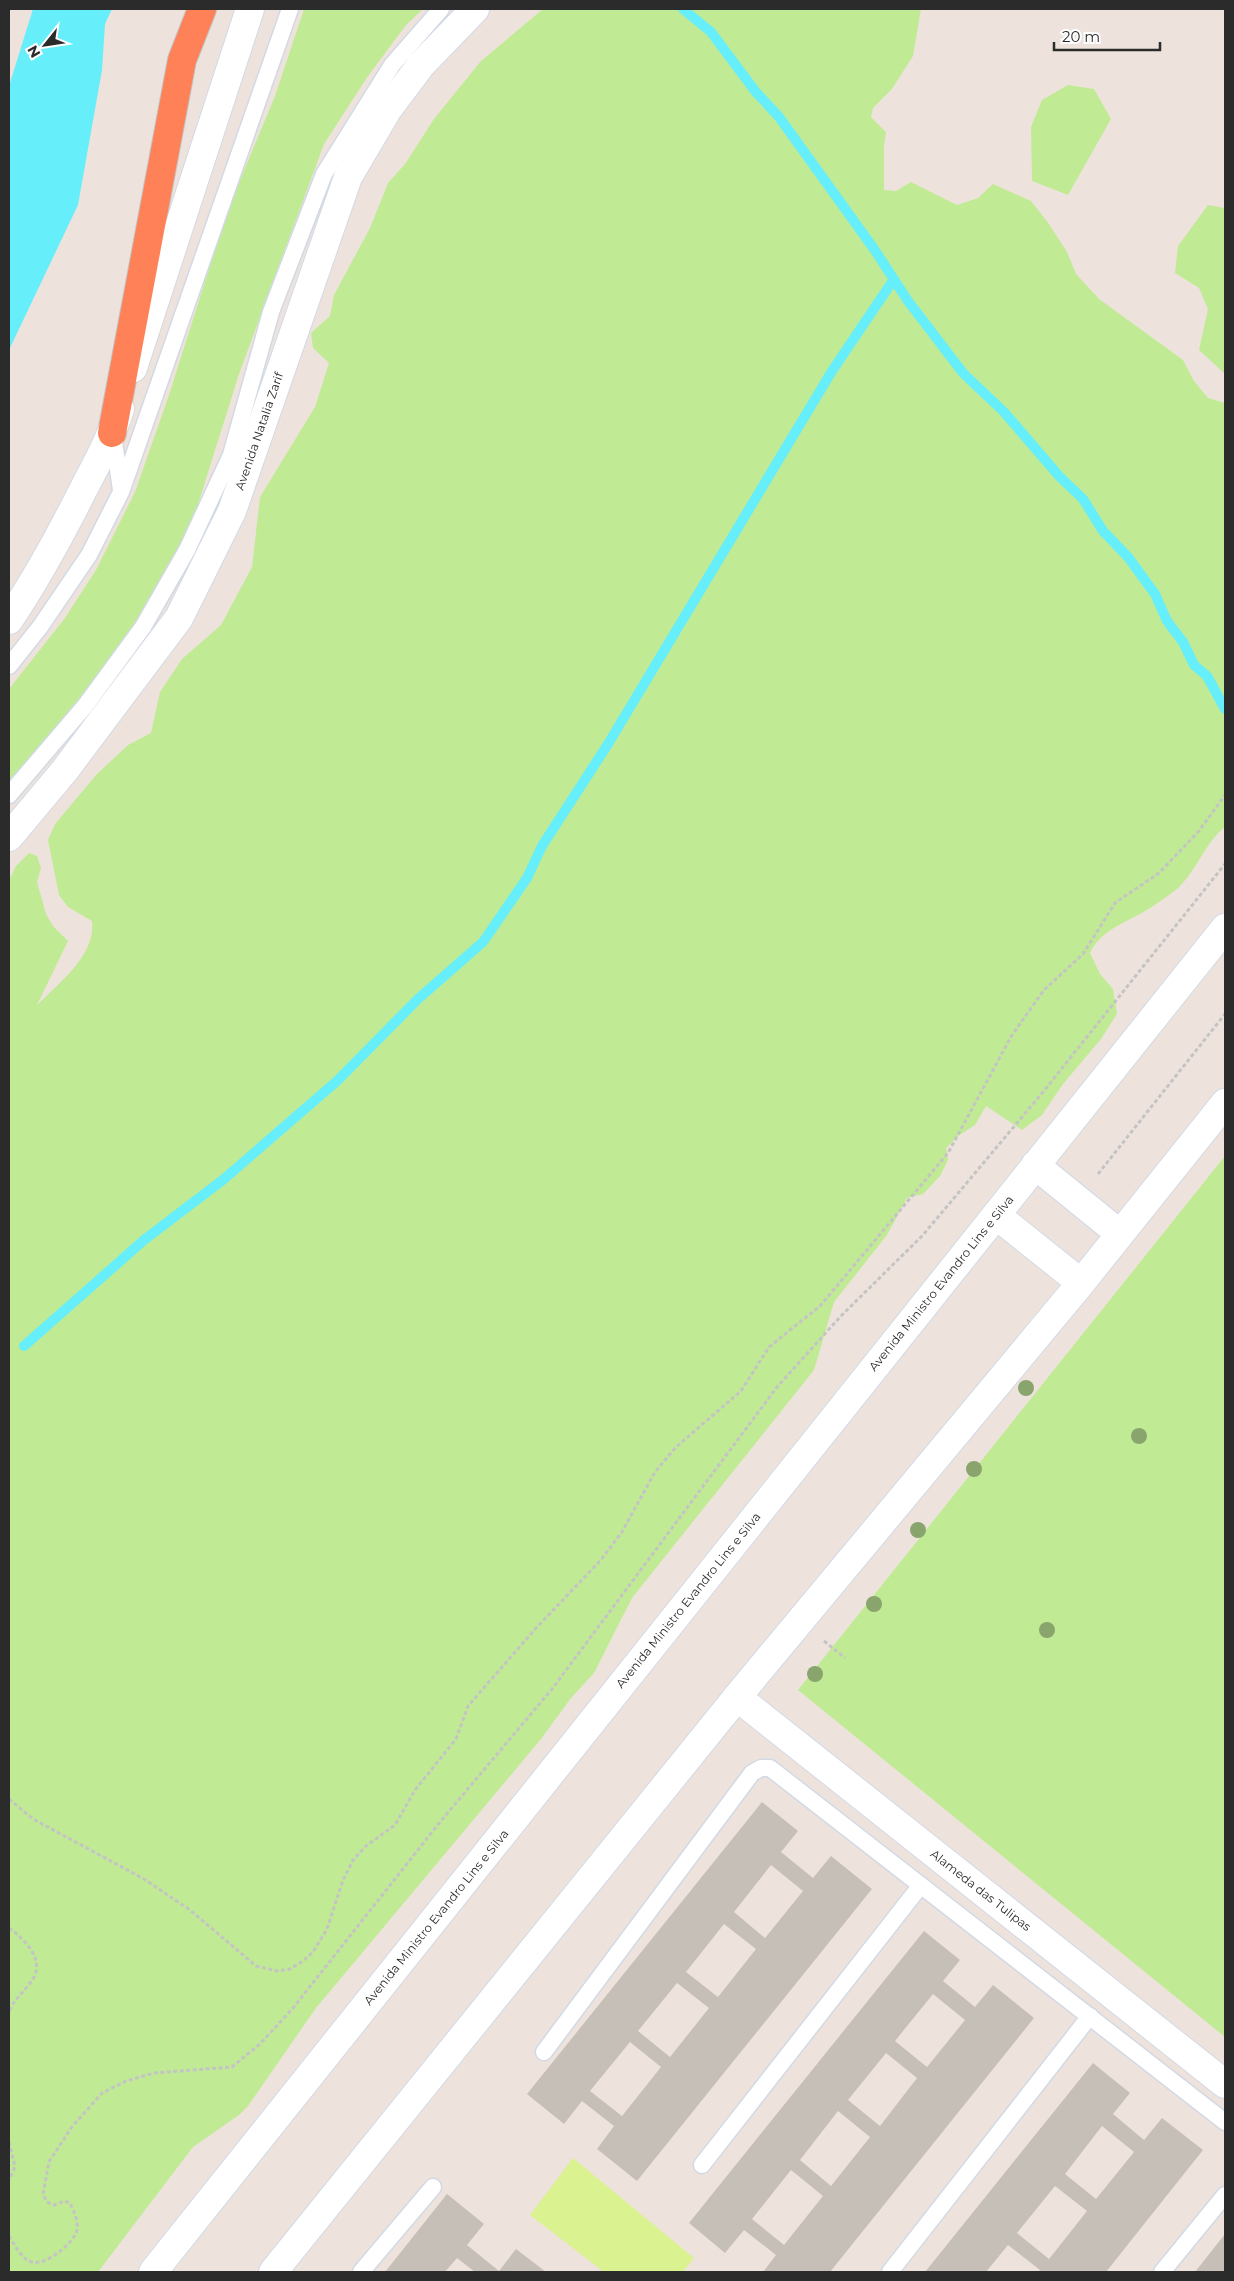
<svg xmlns="http://www.w3.org/2000/svg" width="1234" height="2281" viewBox="0 0 1234 2281" font-family="Montserrat,sans-serif">
  <rect width="100%" height="100%" fill="#eee3dc"/>
  <path fill="#c1ea94" d="M 304,9 L 423,9 L 406,25 L 368,76 L 324,144 L 239,374 L 195,514 L 161,585 L 123,641 L 54,732 L 9,785 L 9,689 L 65,618 L 96,570 L 135,492 L 169,395 L 228,209 L 275,96 Z
    M 543,9 L 921,9 L 913,56 L 892,89 L 873,108 L 871,117 L 886,132 L 884,146 L 884,190 L 896,191 L 911,182 L 957,205 L 978,198 L 993,184 L 1031,201 L 1049,224 L 1067,252 L 1076,274 L 1099,299 L 1183,360 L 1194,381 L 1208,398 L 1225,403 L 1225,827 C 1206,842 1198,867 1181,885 C 1173,893 1162,900 1153,906 C 1132,921 1101,928 1090,953 L 1100,974 L 1113,989 L 1117,1014 L 1101,1039 L 1063,1084 L 1042,1115 L 1022,1130 L 986,1106 L 975,1125 L 958,1136 L 946,1148 L 948,1160 L 940,1176 L 923,1194 L 907,1198 L 887,1235 L 834,1302 L 814,1370 L 632,1598 L 594,1673 L 571,1698 L 541,1739 L 316,2008 L 248,2106 L 239,2115 L 193,2147 L 98,2272 L 9,2272 L 9,880 L 16,866 L 29,853 L 37,856 L 41,868 L 37,882 L 46,914 L 53,926 L 68,941 L 37,1005 C 60,982 96,955 92,921 L 68,907 L 59,895 L 48,840 L 55,824 L 96,775 L 128,745 L 151,733 L 160,692 L 182,659 L 221,625 L 252,567 L 260,497 L 315,407 L 329,363 L 313,348 L 311,333 L 330,316 L 334,295 L 370,228 L 388,183 L 405,164 L 434,119 L 481,61 Z
    M 1068,85 L 1094,89 L 1111,119 L 1068,195 L 1032,181 L 1031,127 L 1042,100 Z
    M 1208,205 L 1225,208 L 1225,374 L 1199,350 L 1208,309 L 1199,288 L 1175,273 L 1178,246 Z
    M 1225,1156 L 1225,2037 L 798,1690 Z"/>
  <path fill="#daf28f" d="M 573,2158 L 694,2258 L 683,2272 L 604,2272 L 530,2215 Z"/>
  <path fill="#66eefa" d="M 33,9 L 112,9 L 105,24 L 102,70 L 78,205 L 9,350 L 9,86 Z"/>
  <g fill="none" stroke-linecap="round" stroke-linejoin="round">
    <path stroke="#66eefa" stroke-width="10" d="M 683,9 L 711,32 L 755,91 L 779,117 L 874,249 L 908,301 L 963,373 L 1004,412 L 1059,476 L 1083,499 L 1103,531 L 1128,557 L 1155,594 L 1167,621 L 1183,642 L 1194,665 L 1207,676 L 1225,709
      M 24,1346 L 144,1240 L 224,1179 L 337,1081 L 418,999 L 483,942 L 527,878 L 542,846 L 608,744 L 832,371 L 894,279"/>
  </g>
  <path fill="#c6bfb8" fill-rule="evenodd" d="M 762,1802 L 798,1831 L 781,1852 L 813,1878 L 831,1856 L 872,1889 L 637,2181 L 597,2149 L 614,2126 L 582,2101 L 564,2124 L 527,2094 ZM 771,1865 L 803,1891 L 765,1938 L 734,1912 ZM 724,1924 L 756,1949 L 718,1997 L 686,1972 ZM 677,1983 L 709,2008 L 670,2057 L 638,2031 ZM 630,2042 L 661,2067 L 622,2116 L 590,2091 Z
    M 924,1931 L 960,1960 L 943,1981 L 975,2007 L 993,1985 L 1034,2018 L 830,2272 L 763,2272 L 776,2255 L 744,2230 L 725,2253 L 689,2223 ZM 933,1994 L 965,2020 L 927,2067 L 895,2041 ZM 886,2053 L 917,2078 L 880,2126 L 848,2100 ZM 838,2111 L 870,2137 L 831,2186 L 800,2160 ZM 791,2170 L 823,2196 L 784,2245 L 752,2219 Z
    M 1093,2063 L 1130,2093 L 1113,2114 L 1144,2140 L 1162,2118 L 1203,2150 L 1106,2272 L 1038,2272 L 1040,2270 L 1008,2245 L 986,2272 L 925,2272 ZM 1102,2126 L 1134,2152 L 1096,2199 L 1065,2174 ZM 1055,2186 L 1087,2211 L 1049,2259 L 1017,2233 Z
    M 447,2194 L 484,2224 L 467,2245 L 499,2271 L 516,2249 L 546,2272 L 475,2272 L 457,2258 L 445,2272 L 385,2272 Z
    M 1225,2234 L 1225,2272 L 1195,2272 Z"/>
  <g fill="none" stroke-linecap="round" stroke-linejoin="round">
    <g stroke="#d2d9e5" stroke-width="19">
      <path id="service" d="M 113,435 L 121,490
        M 9,666 L 40,627 L 89,555 L 121,492 L 290,9
        M 9,795 L 85,706 L 143,627 L 187,550 L 231,455 L 271,312 L 324,174 L 392,65 L 441,9
        M 544,2052 L 752,1773 L 761,1768 L 770,1768 L 1225,2122
        M 702,2165 L 921,1885
        M 361,2272 L 433,2187
        M 890,2272 L 1090,2016
        M 1162,2272 L 1225,2195"/>
    </g>
    <g stroke="#d2d9e5" stroke-width="30">
      <path id="minor" d="M 737,1697 L 1225,2084"/>
    </g>
    <g stroke="#d2d9e5" stroke-width="30">
      <path id="tertiary" d="M 1035,1165 L 1120,1234
        M 996,1215 L 1081,1283
        M 153,2272 L 1225,928
        M 273,2272 L 737,1697 L 1081,1283 L 1225,1103"/>
    </g>
    <g stroke="#d2d9e5" stroke-width="30">
      <path id="secondary" d="M 133,368 L 250,9
        M 9,620 C 37,578 61,534 83,490 C 97,463 111,438 120,409
        M 9,837 L 65,770 L 179,618 L 232,511 L 348,177 L 388,109 L 421,65 L 475,9"/>
    </g>
    <g stroke="#c4c4c4" stroke-width="30">
      <path id="motorway" d="M 112,433 L 182,60 L 202,9"/>
    </g>
    <path stroke="#c4c4c4" stroke-width="3" stroke-dasharray="4 2.5" stroke-linecap="butt" d="M 1098,1174 L 1225,1014
      M 824,1641 L 845,1658
      M 9,1799 L 33,1819 L 144,1879 L 190,1910 L 256,1966 L 277,1971 L 290,1969 L 303,1961 L 313,1952 L 327,1929 L 343,1880 L 353,1860 L 366,1846 L 395,1825 L 415,1790 L 456,1739 L 468,1706 L 537,1627 L 600,1561 L 622,1532 L 655,1472 L 676,1447 L 741,1391 L 769,1347 L 820,1306 L 948,1153 L 1012,1035 L 1044,990 L 1083,954 L 1115,903 L 1159,873 L 1199,831 L 1225,795
      M 9,1928 C 23,1938 44,1958 34,1977 C 27,1990 14,1998 9,2012
      M 9,2142 L 15,2167 L 9,2180
      M 9,2236 C 15,2245 21,2259 32,2262 C 45,2266 71,2245 76,2233 C 80,2224 74,2211 70,2203 L 65,2201 L 54,2205 L 47,2202 L 43,2194 L 49,2162 L 71,2128 L 102,2093 L 126,2081 L 154,2073 L 232,2067 L 260,2044 L 293,2008 L 440,1822 L 552,1689 L 777,1387 L 840,1317 L 923,1235 L 1043,1092 L 1225,864"/>
    <use href="#service" stroke="#fff" stroke-width="16"/>
    <use href="#minor" stroke="#fff" stroke-width="28"/>
    <use href="#tertiary" stroke="#fff" stroke-width="28"/>
    <use href="#secondary" stroke="#fff" stroke-width="28"/>
    <use href="#motorway" stroke="#ff8157" stroke-width="28"/>
  </g>
  <g fill="#8aa46e">
    <circle cx="1026" cy="1388" r="8"/>
    <circle cx="1139" cy="1436" r="8"/>
    <circle cx="974" cy="1469" r="8"/>
    <circle cx="918" cy="1530" r="8"/>
    <circle cx="874" cy="1604" r="8"/>
    <circle cx="1047" cy="1630" r="8"/>
    <circle cx="815" cy="1674" r="8"/>
  </g>
  <g text-anchor="middle" dominant-baseline="central" stroke-width="5" stroke-linejoin="round" paint-order="stroke">
    <g font-size="12" fill="#2b2b2b" stroke="#fff">
      <text transform="translate(259 431) rotate(-71)">Avenida Natalia Zarif</text>
      <text transform="translate(941 1283) rotate(-51)">Avenida Ministro Evandro Lins e Silva</text>
      <text transform="translate(688 1600) rotate(-51)">Avenida Ministro Evandro Lins e Silva</text>
      <text transform="translate(981 1890) rotate(38)">Alameda das Tulipas</text>
      <text transform="translate(436 1917) rotate(-51)">Avenida Ministro Evandro Lins e Silva</text>
    </g>
  </g>
  <rect width="1234" height="2281" fill="none" stroke="#2b2b2b" stroke-width="20"/>
  <g transform="translate(45 45) rotate(240)" stroke="#ffffff" stroke-width="4" paint-order="stroke">
  <path d="M0-4L9 19L0 12L-9 19Z" fill="#2b2b2b"/>
  <text y="-8" font-size="14" font-weight="bold" text-anchor="middle" fill="#2b2b2b">N</text>
  </g>
  <path d="M1054 42v8h106v-8" fill="none" stroke="#2b2b2b" stroke-width="2.5"/>
  <text x="1062" y="42" font-size="15" fill="#2b2b2b" stroke="#ffffff" stroke-width="4" paint-order="stroke">20 m</text>
</svg>
